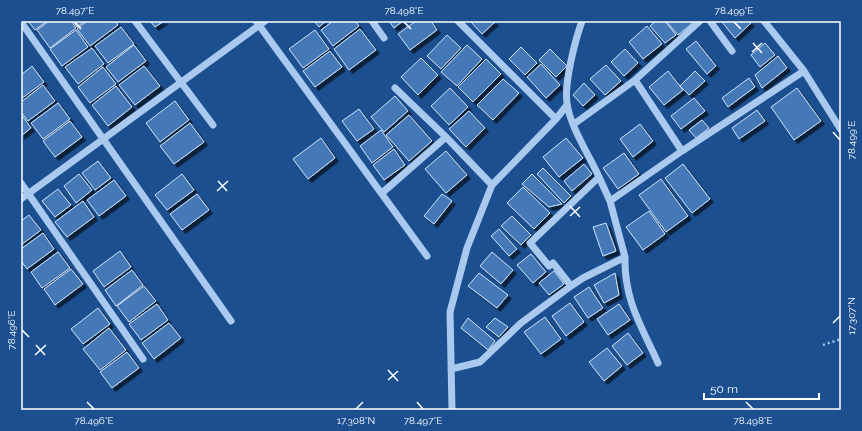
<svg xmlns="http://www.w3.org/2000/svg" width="862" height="431" viewBox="0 0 862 431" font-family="Raleway,sans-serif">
  <defs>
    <filter id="shadow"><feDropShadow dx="3.5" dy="3.5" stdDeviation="0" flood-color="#0009"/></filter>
  </defs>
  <rect width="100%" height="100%" fill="#1b4f8f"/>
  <path fill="#4478b7" stroke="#cfe3fa" filter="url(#shadow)" d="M 28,21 L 47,21 L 35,30 Z
    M 49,21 L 71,21 L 76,28 L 50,48 L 37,30 Z
    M 73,21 L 85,21 L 77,27 Z
    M 87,21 L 115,21 L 118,25 L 90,46 L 77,29 Z
    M 150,21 L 164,21 L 155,27 Z
    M 314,21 L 326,21 L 319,27 Z
    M 333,21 L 355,21 L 359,26 L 333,46 L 321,30 Z
    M 389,21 L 403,21 L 394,28 Z
    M 416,21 L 431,21 L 437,30 L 410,50 L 398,34 Z
    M 470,21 L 494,21 L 495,22 L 482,34 Z
    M 656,21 L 665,21 L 676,35 L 665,43 L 650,26 Z
    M 666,21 L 695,21 L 678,35 Z
    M 723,21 L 749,21 L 751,23 L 735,38 L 722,22 Z
    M 647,26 L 662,44 L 643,59 L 629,42 Z
    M 121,27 L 134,44 L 108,63 L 95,46 Z
    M 360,29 L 376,50 L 349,70 L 334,49 Z
    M 76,30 L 88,47 L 62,66 L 50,49 Z
    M 315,30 L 329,49 L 303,68 L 289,49 Z
    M 447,35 L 461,48 L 441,69 L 427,56 Z
    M 696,41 L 716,66 L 707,74 L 686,49 Z
    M 765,43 L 775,55 L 760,67 L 751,55 Z
    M 134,45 L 146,61 L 118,82 L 106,67 Z
    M 467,45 L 482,59 L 457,86 L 441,72 Z
    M 521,47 L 537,63 L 525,75 L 509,59 Z
    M 92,48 L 104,64 L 78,84 L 65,67 Z
    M 550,49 L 567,66 L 556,77 L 539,60 Z
    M 625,49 L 638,63 L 624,76 L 611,62 Z
    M 330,51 L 342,67 L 315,87 L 303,71 Z
    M 778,56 L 787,68 L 762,88 L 755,75 Z
    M 421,58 L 438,75 L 418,95 L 401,77 Z
    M 486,59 L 501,74 L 473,102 L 458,87 Z
    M 541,64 L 560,85 L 546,98 L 527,77 Z
    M 606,65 L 621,81 L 605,95 L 590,79 Z
    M 32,66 L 44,82 L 21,99 L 21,75 Z
    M 144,66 L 160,86 L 135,105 L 119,85 Z
    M 103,67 L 116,84 L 90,103 L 78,87 Z
    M 668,71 L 683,90 L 664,105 L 649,87 Z
    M 695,71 L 705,81 L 689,95 L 680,86 Z
    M 749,78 L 755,87 L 728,107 L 722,98 Z
    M 503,79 L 519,93 L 493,120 L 477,105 Z
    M 584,83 L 595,95 L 583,106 L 573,95 Z
    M 43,85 L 55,101 L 28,121 L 21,112 L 21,102 Z
    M 116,86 L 132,107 L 108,126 L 92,105 Z
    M 450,88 L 468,107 L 449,125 L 431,106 Z
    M 797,88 L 821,121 L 794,140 L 771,107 Z
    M 395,96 L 408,111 L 384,132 L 371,117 Z
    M 694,98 L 705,111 L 681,129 L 671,116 Z
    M 175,101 L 189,120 L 160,142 L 146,123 Z
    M 58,103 L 70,119 L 43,139 L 31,123 Z
    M 359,109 L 374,129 L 357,141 L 342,121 Z
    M 757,110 L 765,121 L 739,139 L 732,128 Z
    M 469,111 L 485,128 L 466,147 L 449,129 Z
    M 21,114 L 31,128 L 21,136 Z
    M 409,115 L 432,141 L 409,161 L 386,135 Z
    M 702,120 L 709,128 L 696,138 L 689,130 Z
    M 70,121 L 82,137 L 55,157 L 43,141 Z
    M 190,123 L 204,142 L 174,164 L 160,146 Z
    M 640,124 L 653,141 L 633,157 L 620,139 Z
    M 381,130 L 393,147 L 372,163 L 360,146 Z
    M 321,138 L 335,158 L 308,179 L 293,159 Z
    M 566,138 L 583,158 L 559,177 L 543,157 Z
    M 394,149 L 405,165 L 384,180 L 373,165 Z
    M 446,151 L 467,175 L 446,193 L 425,169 Z
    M 624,153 L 639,174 L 618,189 L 603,168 Z
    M 98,161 L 111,178 L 95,190 L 82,173 Z
    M 584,164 L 592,174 L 572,191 L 564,181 Z
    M 683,164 L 710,199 L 692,213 L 665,178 Z
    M 543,168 L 571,196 L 564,203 L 537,174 Z
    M 79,174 L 92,190 L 76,203 L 64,186 Z
    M 182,174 L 194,190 L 167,210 L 155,195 Z
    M 532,174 L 562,204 L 549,207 L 522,184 Z
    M 661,179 L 688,216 L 666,232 L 639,195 Z
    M 114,180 L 126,196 L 99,216 L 87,200 Z
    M 523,187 L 550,213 L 534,229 L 507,203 Z
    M 58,189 L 71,205 L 55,217 L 42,201 Z
    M 197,194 L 209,210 L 182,230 L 170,214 Z
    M 442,194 L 452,201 L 434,224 L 424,216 Z
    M 83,201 L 94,217 L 67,237 L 55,222 Z
    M 649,211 L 665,234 L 643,250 L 626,227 Z
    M 29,215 L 41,230 L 21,245 L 21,221 Z
    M 512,216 L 531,235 L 521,245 L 501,226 Z
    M 606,223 L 616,251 L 603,256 L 593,227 Z
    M 499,229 L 517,249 L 509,256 L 491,236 Z
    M 43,233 L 54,249 L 27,269 L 21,261 L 21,249 Z
    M 120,251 L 131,267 L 104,287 L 93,271 Z
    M 58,252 L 70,268 L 42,288 L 31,272 Z
    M 492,252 L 513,270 L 501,284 L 480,266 Z
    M 531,254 L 546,272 L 533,283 L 517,265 Z
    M 71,269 L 83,284 L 55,305 L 44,289 Z
    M 132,270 L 143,285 L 116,306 L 105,290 Z
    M 554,271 L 564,284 L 549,295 L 539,283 Z
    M 479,273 L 508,295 L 497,308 L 468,286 Z
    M 615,273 L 619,295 L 604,303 L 594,285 Z
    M 144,286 L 156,301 L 129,322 L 117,306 Z
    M 589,287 L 603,308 L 588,318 L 574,297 Z
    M 570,303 L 584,322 L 566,336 L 552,316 Z
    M 157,304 L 168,320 L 141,340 L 129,324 Z
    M 619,304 L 630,320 L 608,335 L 597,319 Z
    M 98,308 L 110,324 L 83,344 L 71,329 Z
    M 545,317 L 561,339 L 541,354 L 524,332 Z
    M 468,318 L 495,341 L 488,350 L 461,328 Z
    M 495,318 L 508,327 L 499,337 L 486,327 Z
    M 169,323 L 181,338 L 154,359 L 142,343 Z
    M 109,328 L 126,350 L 100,370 L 83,349 Z
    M 628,333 L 643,353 L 627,365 L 612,346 Z
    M 607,348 L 622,366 L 604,381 L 589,362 Z
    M 127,352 L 139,368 L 112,388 L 100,372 Z"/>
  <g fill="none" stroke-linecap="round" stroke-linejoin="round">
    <path stroke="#a9c9ee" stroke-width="2.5" stroke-dasharray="2 3" stroke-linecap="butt" d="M 823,345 L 841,339"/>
    <path stroke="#a9c9ee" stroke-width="7" d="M 135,21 L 213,125
      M 256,21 L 427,256
      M 372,21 L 384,38
      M 458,21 L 556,119
      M 710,21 L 732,51
      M 764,21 L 804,71 L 841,130
      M 21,22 L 231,321
      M 574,124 L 635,80 L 700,21
      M 446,137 L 492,185
      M 682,151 L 804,71
      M 21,183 L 143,359
      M 382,193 L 446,137 L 395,88
      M 21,199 L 265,21
      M 610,201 L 682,151 L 635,80
      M 625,257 C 624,300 641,325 658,363
      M 571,286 L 553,263 L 549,266 L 530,243 L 599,177 C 590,157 569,124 567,103 C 564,83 575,41 582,21
      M 451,369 L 480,362 L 521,323 L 571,286 L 583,278 L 625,257 L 610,201 L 599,177
      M 452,410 L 450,312 L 467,248 L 492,185 L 556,119 L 567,105"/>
  </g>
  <path fill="none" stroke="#fff" stroke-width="1.5" d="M 75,22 L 81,29M 404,22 L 411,29M 734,22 L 741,29M 753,43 L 762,53M 752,52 L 762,43M 833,132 L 840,140M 218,181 L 227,191M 217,191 L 228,181M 570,206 L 580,217M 570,216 L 580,207M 833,323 L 840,316M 22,330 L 29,337M 36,345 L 45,355M 35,355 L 46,345M 388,370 L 398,381M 388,380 L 398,371M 87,402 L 94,409M 417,402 L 423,409M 746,402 L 753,409M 356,409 L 363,402"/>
  <rect width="862" height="431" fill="none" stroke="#1b4f8f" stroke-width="44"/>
  <path d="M704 393v6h115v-6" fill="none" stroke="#ffffff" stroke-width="2"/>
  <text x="710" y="393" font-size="12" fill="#ffffff" stroke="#1b4f8f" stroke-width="3" paint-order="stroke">50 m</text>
  <rect x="22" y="22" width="818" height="387" fill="none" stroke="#fff" stroke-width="1.5"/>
  <g font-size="10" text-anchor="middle" fill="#fff">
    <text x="75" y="14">78.497°E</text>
    <text x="404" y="14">78.498°E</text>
    <text x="734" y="14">78.499°E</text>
    <text transform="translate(851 140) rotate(-90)" y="4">78.499°E</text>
    <text transform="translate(851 316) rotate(-90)" y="4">17.307°N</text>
    <text transform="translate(11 330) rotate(-90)" y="4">78.496°E</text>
    <text x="94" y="424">78.496°E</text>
    <text x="356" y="424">17.308°N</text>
    <text x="423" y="424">78.497°E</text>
    <text x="753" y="424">78.498°E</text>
  </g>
</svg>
